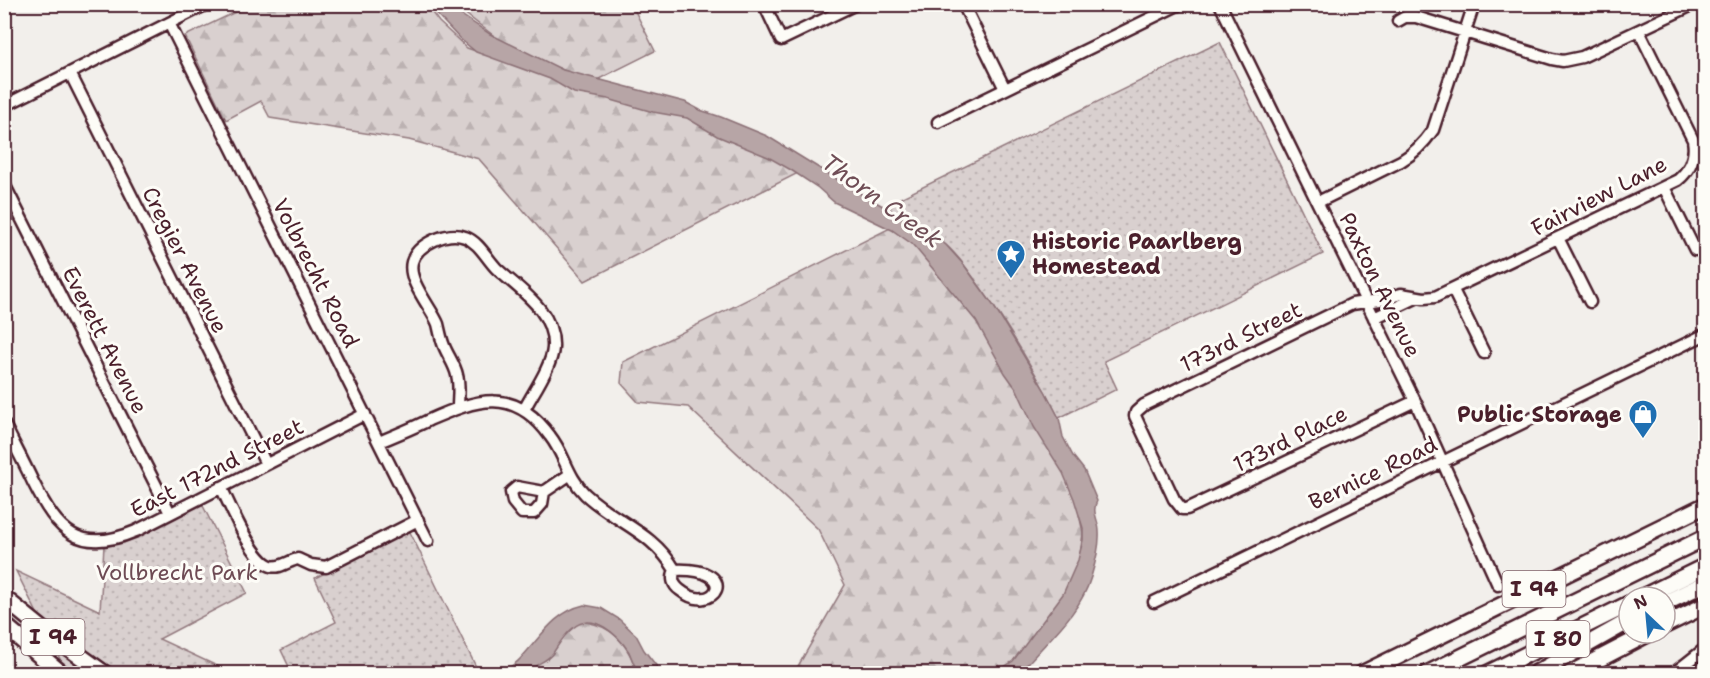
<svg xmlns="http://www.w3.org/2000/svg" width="1710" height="678" viewBox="0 0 1710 678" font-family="'Shantell Sans',sans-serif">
  <defs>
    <pattern id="forest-firs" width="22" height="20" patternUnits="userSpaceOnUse" patternTransform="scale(1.5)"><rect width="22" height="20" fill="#d9d0cf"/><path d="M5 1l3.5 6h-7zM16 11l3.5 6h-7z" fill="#bcb2b2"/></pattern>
    <pattern id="park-dots" width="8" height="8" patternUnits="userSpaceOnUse" patternTransform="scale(1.5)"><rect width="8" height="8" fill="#d9d0cf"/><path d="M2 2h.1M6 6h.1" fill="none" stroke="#bcb2b2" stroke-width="1.8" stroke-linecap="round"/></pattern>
  </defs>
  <rect width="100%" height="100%" fill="#f2efeb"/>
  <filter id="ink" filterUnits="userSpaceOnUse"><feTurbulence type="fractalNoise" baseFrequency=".0167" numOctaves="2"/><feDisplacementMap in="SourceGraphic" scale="12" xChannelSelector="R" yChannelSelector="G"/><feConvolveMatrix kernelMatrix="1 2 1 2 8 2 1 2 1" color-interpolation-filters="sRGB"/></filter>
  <g filter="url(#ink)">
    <path fill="url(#forest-firs)" stroke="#92787d" stroke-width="1.5" d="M 250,5 L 426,5 L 439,22 L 467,48 L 570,84 L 646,102 L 762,146 L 802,171 L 585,281 L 479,159 L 409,140 L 270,118 L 261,101 L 226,120 L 185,36 Z
      M 454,5 L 632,5 L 655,51 L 593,82 L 511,49 Z
      M 900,223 L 928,239 L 1072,476 L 1079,514 L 1083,533 L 1078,569 L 1061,602 L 1004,673 L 794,673 L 845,585 L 818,529 L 688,407 L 638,402 L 621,383 L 623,362 Z
      M 579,622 C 602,622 620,635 630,655 C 633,661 635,668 638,673 L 525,674 L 564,630 Z"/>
    <path fill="url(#park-dots)" stroke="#92787d" stroke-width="1.5" d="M 1220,42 L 1323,254 L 1104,361 L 1117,389 L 1059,418 C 1036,373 1010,329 981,288 C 970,273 960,257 946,245 C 927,229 905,218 884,206 Z
      M 201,502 L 247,593 L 159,639 L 232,673 L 67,673 L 16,571 L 100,611 L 104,546 L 124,543 Z
      M 409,530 L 479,673 L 292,673 L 281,650 L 336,622 L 315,578 Z"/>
    <path fill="#b7a5a6" stroke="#8b6f75" stroke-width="1.5" d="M 428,5 L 450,5 L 457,12 L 490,34 L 563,70 L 685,102 L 700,110 L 721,117 L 767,136 L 858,192 L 920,227 L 946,245 L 964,265 L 993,305 L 1045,391 L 1059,418 L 1063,437 L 1073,456 L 1084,470 L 1097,501 C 1091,512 1099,520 1099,532 C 1100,546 1095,564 1091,577 C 1079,617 1044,642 1020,673 L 995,673 L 1013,661 L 1063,594 L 1078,560 L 1083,540 L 1083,528 L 1074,499 L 1063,473 L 1034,427 L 1017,390 L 1005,373 L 976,321 L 919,252 L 912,244 L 892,230 L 834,202 L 817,187 L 791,170 L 768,157 L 717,136 L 687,118 L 653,112 L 608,99 L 574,93 L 550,79 L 476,52 L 459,38 Z
      M 584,605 L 601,608 L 619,619 L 636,635 L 644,650 L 662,673 L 638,673 C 635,667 632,659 629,652 C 618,635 593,611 573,628 C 564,635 559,644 553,653 C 545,664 536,661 529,673 L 501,673 C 507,668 515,665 520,659 C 540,638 554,612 584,605 Z"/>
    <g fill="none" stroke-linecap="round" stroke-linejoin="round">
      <g stroke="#4a1f2b" stroke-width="15">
        <path id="minor" d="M 764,4 L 781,40 L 856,4
          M 963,4 L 1005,89
          M 1220,4 L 1415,401 L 1498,585
          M 1398,21 L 1405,17 L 1416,17 L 1552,59 L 1563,61 L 1582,57 L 1688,7 L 1687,4
          M 169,23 L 428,541
          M 70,73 L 266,464
          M 4,106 L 207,4
          M 938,122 L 1180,4
          M 4,184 L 170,513
          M 1664,187 L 1695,250
          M 1318,202 L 1401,161 C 1415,153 1424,143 1433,130 L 1474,4
          M 1558,238 L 1590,302
          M 1453,290 L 1484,353
          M 1374,318 L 1418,297
          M 1415,401 L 1187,509 L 1182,509 L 1174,499 L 1135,416 L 1136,412 L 1144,405 L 1352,304 L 1380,300 L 1401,294 L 1424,298 L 1435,297 L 1678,180 C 1691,169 1696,156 1693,140 L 1639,31
          M 458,407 C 458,397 460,386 457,375 C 455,365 448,356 444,346 C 441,339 440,332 438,324 C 431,307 407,281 412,262 C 417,244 448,230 465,237 C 479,242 487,259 497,269 C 520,290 555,311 553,348 C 552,366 532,394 524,410
          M 4,424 C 14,444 24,463 33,482 C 58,532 79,555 136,531 L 365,414
          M 379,442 C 396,435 413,428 429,420 C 477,399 514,386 550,436 C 565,455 567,476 585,494 C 616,523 652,531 675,570 C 671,578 673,585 680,590 C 714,618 744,567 675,570
          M 221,487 C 230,505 252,560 271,566 C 280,569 290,560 298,559 L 311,565 L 326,567 L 418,520
          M 544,492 L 542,504 L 534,513 L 522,513 L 513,502 L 511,492 L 517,487 L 544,492 L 569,475
          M 1154,602 L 1706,334
          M 1673,674 L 1706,648"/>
      </g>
      <g stroke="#4a1f2b" stroke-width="20">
        <path id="highway" d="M 1643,597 L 1706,566
          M 4,598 L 41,628 L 105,674
          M 1665,603 L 1706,583
          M 4,625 L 62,674
          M 1665,625 L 1706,605
          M 1362,674 L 1706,505
          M 1427,674 L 1706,537
          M 1487,674 L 1629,604
          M 1535,674 L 1629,621
          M 1570,674 L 1649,633"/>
      </g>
      <use href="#minor" stroke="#fdfcf7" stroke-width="10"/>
      <use href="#highway" stroke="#fdfcf7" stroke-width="15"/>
    </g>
  </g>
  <defs>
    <g id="sight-pin" transform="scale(1.5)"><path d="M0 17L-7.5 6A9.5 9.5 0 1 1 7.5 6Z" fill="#1f6fb2" stroke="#fdfcf7"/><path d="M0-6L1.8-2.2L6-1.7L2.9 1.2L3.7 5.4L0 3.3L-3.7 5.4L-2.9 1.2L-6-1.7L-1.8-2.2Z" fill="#fff"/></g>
    <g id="shop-pin" transform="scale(1.5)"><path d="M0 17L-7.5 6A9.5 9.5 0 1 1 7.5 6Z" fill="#1f6fb2" stroke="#fdfcf7"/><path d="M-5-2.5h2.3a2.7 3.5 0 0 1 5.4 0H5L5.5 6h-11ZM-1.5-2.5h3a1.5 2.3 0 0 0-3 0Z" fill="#fff"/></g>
  </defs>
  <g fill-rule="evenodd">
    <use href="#sight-pin" x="1011" y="254"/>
    <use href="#shop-pin" x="1643" y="414"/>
  </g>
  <g text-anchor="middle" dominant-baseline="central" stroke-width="6" stroke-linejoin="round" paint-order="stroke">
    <g fill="#fdfcf7" stroke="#806168" stroke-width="1.5">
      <rect x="1502.5" y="571" width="63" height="36" rx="4.5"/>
      <rect x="21.5" y="619" width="63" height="36" rx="4.5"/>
      <rect x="1526.5" y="621" width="63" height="36" rx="4.5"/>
    </g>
    <g font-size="21" font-weight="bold" fill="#4a1f2b">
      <text x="1534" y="589">I 94</text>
      <text x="53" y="637">I 94</text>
      <text x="1558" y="639">I 80</text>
    </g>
    <g font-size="22" fill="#4a1f2b" stroke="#fdfcf7">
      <text transform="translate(1599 196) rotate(-27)">Fairview Lane</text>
      <text transform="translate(185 260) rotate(63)">Cregier Avenue</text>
      <text transform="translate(316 273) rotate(63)">Volbrecht Road</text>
      <text transform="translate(1380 285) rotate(64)">Paxton Avenue</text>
      <text transform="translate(1241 337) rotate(-26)">173rd Street</text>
      <text transform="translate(105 340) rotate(63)">Everett Avenue</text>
      <text transform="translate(1290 439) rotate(-26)">173rd Place</text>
      <text transform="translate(217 468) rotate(-27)">East 172nd Street</text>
      <text transform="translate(1373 473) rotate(-26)">Bernice Road</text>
    </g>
    <g font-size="22" font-weight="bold" fill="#4a1f2b" stroke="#fdfcf7" text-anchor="start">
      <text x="1032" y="241">Historic Paarlberg<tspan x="1032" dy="25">Homestead</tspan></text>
      <text x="1622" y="414" text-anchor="end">Public Storage</text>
    </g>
    <g font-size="22" fill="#6e4b54" stroke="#fdfcf7">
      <text x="177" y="572">Vollbrecht Park</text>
    </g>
    <g font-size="24" font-style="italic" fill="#704e56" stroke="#fdfcf7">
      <text transform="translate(882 201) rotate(36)">Thorn Creek</text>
    </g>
  </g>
  <rect width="1710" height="678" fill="none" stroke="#fdfcf7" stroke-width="24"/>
  <rect x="12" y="12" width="1686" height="654" fill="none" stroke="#4a1f2b" stroke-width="2" filter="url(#ink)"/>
  <g transform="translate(1647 615) rotate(334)"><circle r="28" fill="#fdfcf7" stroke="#b5a4a5" stroke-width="1.5"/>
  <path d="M0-4.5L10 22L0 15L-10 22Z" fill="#1f6fb2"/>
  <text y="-9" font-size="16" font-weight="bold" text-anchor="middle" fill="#4a1f2b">N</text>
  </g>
</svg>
